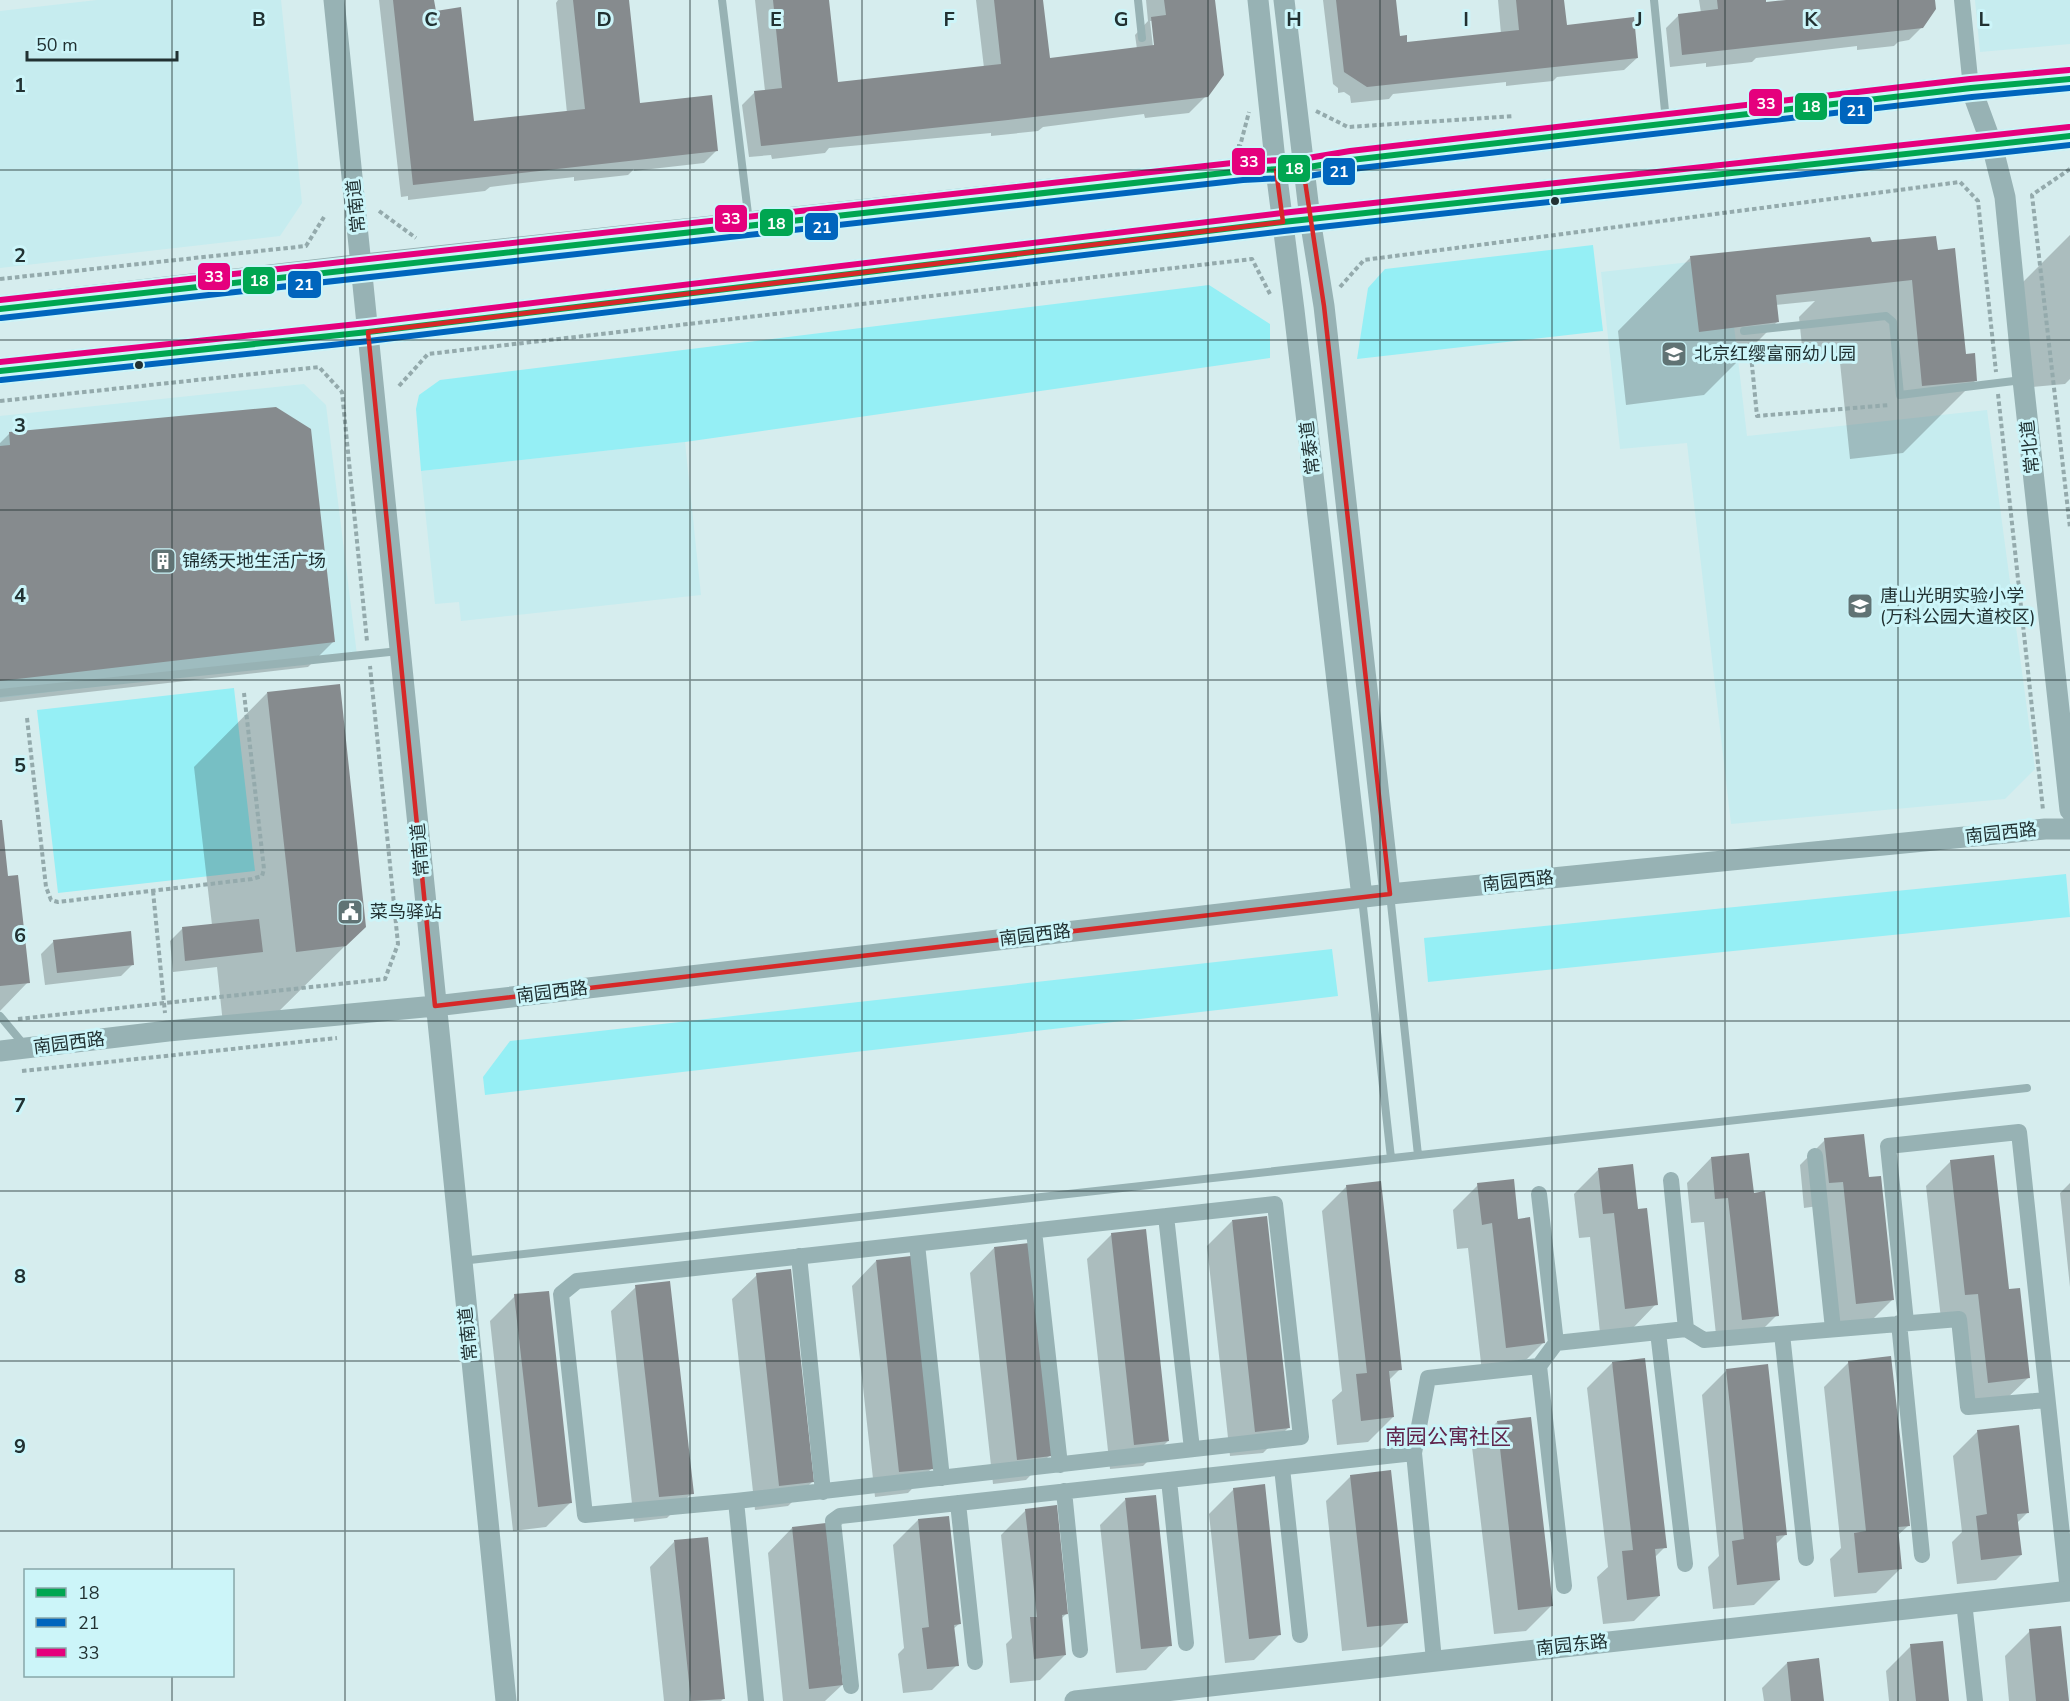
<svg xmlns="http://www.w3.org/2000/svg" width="2070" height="1701" viewBox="0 0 2070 1701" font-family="'Nunito Sans','Noto Sans SC',sans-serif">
  <rect width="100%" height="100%" fill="#d6edee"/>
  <path fill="#c6ecef" d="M 97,0 L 281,0 L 302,203 L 280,236 L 0,268 L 0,11 Z
    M 1975,0 L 2070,0 L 2070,44 L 1980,52 Z
    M 1726,258 L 1747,436 L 1987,410 L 2035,769 L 2005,799 L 1731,824 L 1687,443 L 1620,449 L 1601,272 Z
    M 304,384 L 326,405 L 357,655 L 0,698 L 0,416 Z
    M 685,442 L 701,595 L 461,621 L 459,602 L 435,604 L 421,471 Z"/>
  <path fill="#95eff5" d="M 1593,245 L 1603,331 L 1357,359 L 1368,288 L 1385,269 Z
    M 1209,285 L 1270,324 L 1270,358 L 685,442 L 421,471 L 416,409 L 419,395 L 440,380 Z
    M 234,688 L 255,871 L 58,893 L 37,710 Z
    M 2066,874 L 2070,917 L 1428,982 L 1424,938 Z
    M 1332,949 L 1338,996 L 485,1095 L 483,1077 L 510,1041 Z"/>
  <path fill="#0003" fill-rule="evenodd" d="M 379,0 L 433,0 L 434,12 L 473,125 L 567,113 L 556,3 L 558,0 L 627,0 L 639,107 L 717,150 L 704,163 L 634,171 L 634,169 L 628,175 L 574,181 L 574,177 L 490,187 L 485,191 L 408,200 L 408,196 L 401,197 Z
    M 755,0 L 827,0 L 836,85 L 984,68 L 976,0 L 1041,0 L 1049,61 L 1137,49 L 1135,35 L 1148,21 L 1146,0 L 1214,0 L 1206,96 L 1189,113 L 1145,118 L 1144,114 L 1043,127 L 1038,131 L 991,136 L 991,133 L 829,148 L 825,153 L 772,159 L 771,155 L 749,157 L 742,105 L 755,92 L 765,91 ZM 1150,21 L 1153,21 L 1156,47 L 1153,47 Z
    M 1323,0 L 1395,0 L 1399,38 L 1406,46 L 1501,34 L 1498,0 L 1563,0 L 1566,26 L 1637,58 L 1624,70 L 1557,77 L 1553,81 L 1506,86 L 1506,82 L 1393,94 L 1389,99 L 1351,103 L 1350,96 L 1344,92 L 1338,93 L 1338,88 L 1333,84 Z
    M 1699,0 L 1764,0 L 1765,6 L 1799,0 L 1934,0 L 1922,27 L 1909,40 L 1898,42 L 1894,46 L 1857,50 L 1857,46 L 1756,58 L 1752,62 L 1706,67 L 1706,63 L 1670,67 L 1666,28 L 1679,15 L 1701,13 Z
    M 2070,235 L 2070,379 L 2065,384 L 2031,387 L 2019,286 Z
    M 1870,246 L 1936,251 L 1965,356 L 1976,380 L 1903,453 L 1850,459 L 1839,353 L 1803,356 L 1799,317 L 1815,301 L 1776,305 L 1778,321 L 1704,395 L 1626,405 L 1618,331 L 1691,257 Z
    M 9,434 L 333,642 L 308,667 L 0,702 L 0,443 Z
    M 267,693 L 352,939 L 271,1019 L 223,1024 L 217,967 L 173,972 L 170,941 L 182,929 L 212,925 L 194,767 Z
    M 0,820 L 7,878 L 28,982 L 0,1011 Z
    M 54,941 L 133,964 L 121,976 L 45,985 L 41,954 Z
    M 1825,1140 L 1868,1179 L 1892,1300 L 1867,1325 L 1831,1328 L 1818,1206 L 1804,1208 L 1800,1165 Z
    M 1711,1158 L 1752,1194 L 1777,1315 L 1752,1340 L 1717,1344 L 1704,1222 L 1691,1223 L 1687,1183 Z
    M 1951,1161 L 2007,1291 L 2028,1378 L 2003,1402 L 1964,1407 L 1954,1318 L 1941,1319 L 1926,1186 Z
    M 1599,1169 L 1636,1210 L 1656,1304 L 1632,1329 L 1600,1333 L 1590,1237 L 1579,1238 L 1574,1194 Z
    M 2070,1183 L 2070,1287 L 2060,1193 Z
    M 1478,1185 L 1517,1220 L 1543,1343 L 1518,1368 L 1482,1372 L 1468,1248 L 1457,1249 L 1453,1210 Z
    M 1347,1186 L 1400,1369 L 1389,1380 L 1393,1417 L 1368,1442 L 1337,1445 L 1332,1400 L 1342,1391 L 1322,1211 Z
    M 1232,1221 L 1288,1428 L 1263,1453 L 1230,1456 L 1207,1246 Z
    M 1112,1234 L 1168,1441 L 1143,1466 L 1110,1469 L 1087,1259 Z
    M 994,1248 L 1050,1455 L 1026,1480 L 993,1484 L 970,1273 Z
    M 876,1261 L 932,1468 L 908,1493 L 875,1497 L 852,1286 Z
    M 757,1275 L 813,1481 L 788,1506 L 755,1510 L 732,1299 Z
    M 636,1287 L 692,1493 L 667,1518 L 634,1522 L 611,1311 Z
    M 515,1296 L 571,1502 L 546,1527 L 513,1531 L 490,1321 Z
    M 1849,1362 L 1908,1526 L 1897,1536 L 1901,1568 L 1876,1593 L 1834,1597 L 1830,1559 L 1841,1548 L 1824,1387 Z
    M 1612,1363 L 1665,1547 L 1654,1558 L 1659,1596 L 1634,1621 L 1603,1624 L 1597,1577 L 1608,1567 L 1587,1388 Z
    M 1727,1370 L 1785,1535 L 1775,1545 L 1779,1580 L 1754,1605 L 1713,1609 L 1708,1567 L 1719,1556 L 1702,1395 Z
    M 1497,1422 L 1551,1606 L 1526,1631 L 1494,1634 L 1472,1447 Z
    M 1978,1431 L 2028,1512 L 2017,1523 L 2021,1555 L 1996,1580 L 1957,1584 L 1952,1542 L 1962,1532 L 1953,1456 Z
    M 1351,1476 L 1406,1622 L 1381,1647 L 1342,1651 L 1326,1501 Z
    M 1234,1489 L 1279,1635 L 1254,1660 L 1225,1663 L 1209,1514 Z
    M 1125,1500 L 1170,1645 L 1146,1670 L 1116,1673 L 1100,1525 Z
    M 1026,1510 L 1067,1613 L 1061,1619 L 1065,1655 L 1040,1680 L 1010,1683 L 1006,1644 L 1012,1638 L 1001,1535 Z
    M 918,1520 L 959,1624 L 953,1629 L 957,1665 L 932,1690 L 903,1693 L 898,1654 L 904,1648 L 893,1545 Z
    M 792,1528 L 842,1685 L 825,1701 L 783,1701 L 768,1553 Z
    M 674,1542 L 724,1698 L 721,1701 L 664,1701 L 650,1567 Z
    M 2030,1631 L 2067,1701 L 2009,1701 L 2005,1656 Z
    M 1911,1646 L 1948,1701 L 1889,1701 L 1886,1671 Z
    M 1787,1663 L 1822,1701 L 1764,1701 L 1762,1688 Z"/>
  <path fill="#868b8e" d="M 393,0 L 434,0 L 436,11 L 461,7 L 474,121 L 585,109 L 573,0 L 629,0 L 640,103 L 712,95 L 718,151 L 413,185 Z
    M 773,0 L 829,0 L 838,82 L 1001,64 L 994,0 L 1043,0 L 1050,58 L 1154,45 L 1151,17 L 1166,15 L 1164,0 L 1215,0 L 1224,75 L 1208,97 L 1008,120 L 761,146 L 754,91 L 782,88 Z
    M 1336,0 L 1396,0 L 1400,36 L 1407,35 L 1407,42 L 1519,30 L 1516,0 L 1564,0 L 1567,25 L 1634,17 L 1638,58 L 1367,87 L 1344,72 Z
    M 1717,0 L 1766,0 L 1766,2 L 1786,0 L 1935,0 L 1936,9 L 1923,28 L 1682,55 L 1678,14 L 1718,9 Z
    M 1936,236 L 1938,250 L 1955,248 L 1966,354 L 1975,353 L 1977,381 L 1922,386 L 1912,280 L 1776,295 L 1779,322 L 1699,332 L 1690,256 L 1870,237 L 1872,242 Z
    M 276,407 L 311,429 L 335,642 L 0,681 L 0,446 L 10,445 L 9,432 Z
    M 340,684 L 366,927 L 346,946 L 296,952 L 267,692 Z
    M 0,820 L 2,820 L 8,876 L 18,875 L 30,983 L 0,986 Z
    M 259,919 L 263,952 L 185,961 L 182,927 Z
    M 131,931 L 134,965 L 57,973 L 53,940 Z
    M 1864,1134 L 1869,1177 L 1881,1176 L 1894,1300 L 1856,1304 L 1843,1182 L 1829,1183 L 1824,1138 Z
    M 1749,1153 L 1754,1193 L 1765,1191 L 1779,1316 L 1742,1320 L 1728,1198 L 1715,1199 L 1711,1157 Z
    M 1994,1155 L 2009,1289 L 2020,1288 L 2030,1378 L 1988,1383 L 1978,1294 L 1965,1295 L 1950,1160 Z
    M 1633,1164 L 1638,1209 L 1647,1208 L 1658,1305 L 1625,1309 L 1614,1213 L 1603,1214 L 1598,1168 Z
    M 1514,1179 L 1518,1219 L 1530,1217 L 1545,1343 L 1506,1348 L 1492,1223 L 1482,1225 L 1477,1183 Z
    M 1381,1181 L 1402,1370 L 1389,1371 L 1394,1417 L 1361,1421 L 1356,1374 L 1367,1373 L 1346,1185 Z
    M 1267,1216 L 1290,1428 L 1255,1432 L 1232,1220 Z
    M 1146,1229 L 1169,1441 L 1134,1445 L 1111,1233 Z
    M 1029,1243 L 1052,1456 L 1017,1460 L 994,1247 Z
    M 911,1256 L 934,1469 L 899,1472 L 876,1260 Z
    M 791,1269 L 814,1482 L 779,1486 L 756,1273 Z
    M 670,1281 L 694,1494 L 659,1497 L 635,1285 Z
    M 549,1291 L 572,1503 L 538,1507 L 514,1294 Z
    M 1891,1356 L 1910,1526 L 1898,1527 L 1902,1569 L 1858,1573 L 1854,1533 L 1866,1531 L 1848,1361 Z
    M 1645,1358 L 1667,1548 L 1655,1549 L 1660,1596 L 1627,1600 L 1622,1551 L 1633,1550 L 1612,1362 Z
    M 1768,1364 L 1787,1535 L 1776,1536 L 1780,1580 L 1737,1585 L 1732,1541 L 1744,1539 L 1726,1369 Z
    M 1531,1417 L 1553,1606 L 1518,1610 L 1497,1421 Z
    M 2019,1425 L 2029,1513 L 2017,1514 L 2022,1555 L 1981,1560 L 1976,1516 L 1987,1514 L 1977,1430 Z
    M 1391,1470 L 1408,1623 L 1367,1627 L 1350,1475 Z
    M 1265,1484 L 1281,1635 L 1249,1639 L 1233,1488 Z
    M 1156,1495 L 1172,1646 L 1141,1649 L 1125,1498 Z
    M 1057,1505 L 1068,1614 L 1062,1615 L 1066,1655 L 1034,1659 L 1030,1617 L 1037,1617 L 1025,1509 Z
    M 949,1516 L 961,1624 L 954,1625 L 959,1666 L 927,1669 L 922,1628 L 929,1627 L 918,1519 Z
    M 826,1523 L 843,1685 L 809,1689 L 792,1527 Z
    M 708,1537 L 725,1699 L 691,1701 L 674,1540 Z
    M 2061,1626 L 2069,1701 L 2036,1701 L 2029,1629 Z
    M 1943,1641 L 1949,1701 L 1916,1701 L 1910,1644 Z
    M 1819,1658 L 1824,1701 L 1791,1701 L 1787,1662 Z"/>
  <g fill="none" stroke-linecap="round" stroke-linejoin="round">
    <path stroke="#94aaac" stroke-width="4" stroke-dasharray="4.5 3" stroke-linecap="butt" d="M 1316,111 L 1348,127 L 1514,116
      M 1237,146 L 1240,146 L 1249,112
      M 2070,169 L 2032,195 L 2070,528
      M 379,211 L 416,238
      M 0,279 L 306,246 L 324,217
      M 1340,287 L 1364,260 L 1960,182 L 1978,201 L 1996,372
      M 1751,355 L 1757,416 L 1890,405
      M 399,386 L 428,354 L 1252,259 L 1270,294
      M 1998,394 L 2043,810
      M 0,401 L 319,367 L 342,392 L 367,641
      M 27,718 L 46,887 L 51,900 L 58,902 L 252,879 L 262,876 L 264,869 L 244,693
      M 153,891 L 165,1013
      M 18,1019 L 385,979 L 398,944 L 370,666
      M 22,1071 L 337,1038"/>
    <path stroke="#97b2b4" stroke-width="8" d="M 722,0 L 749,222
      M 1138,0 L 1142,38
      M 1654,0 L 1666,121
      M 1744,331 L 1886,316 L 1893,322 L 1900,395 L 2022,380
      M 0,693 L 399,651
      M 1390,894 L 1418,1155
      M 1362,898 L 1391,1158
      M 0,1016 L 25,1046
      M 461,1261 L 2027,1088"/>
    <path stroke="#97b2b4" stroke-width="16" d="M 1962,0 L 1971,88
      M 1815,1156 L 1833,1329
      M 1671,1180 L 1686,1329 L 1704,1340 L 1959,1319 L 1968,1407 L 2047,1400
      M 1539,1194 L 1556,1343
      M 1275,1204 L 1301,1437 L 736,1501 L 585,1515 L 561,1294 L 577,1281 Z
      M 1166,1216 L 1192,1449
      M 1034,1231 L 1060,1465
      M 917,1244 L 942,1478
      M 799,1256 L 823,1492
      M 1906,1322 L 1888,1146 L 2019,1132 L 2068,1591
      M 1899,1323 L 1922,1555
      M 1658,1332 L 1685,1564
      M 1782,1334 L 1806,1558
      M 1539,1366 L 1564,1586
      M 1414,1453 L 1434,1660
      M 1282,1468 L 1300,1635
      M 1169,1480 L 1186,1643
      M 1064,1491 L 1080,1650
      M 736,1501 L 756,1701
      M 958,1503 L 975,1662
      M 1964,1602 L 1975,1701
      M 851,1686 L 833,1521 L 840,1516 L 1414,1453 L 1428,1378 L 1539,1366 L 1556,1343 L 1686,1329"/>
    <path stroke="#97b2b4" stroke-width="21" d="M 334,0 C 395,567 448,1134 506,1701
      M 1258,0 L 1276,170 L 1294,310 L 1362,897
      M 1284,0 L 1310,219 L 1324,306 L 1390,894
      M 1971,88 L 1992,145 L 2005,197 L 2023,380 L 2070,810
      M 0,1051 L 168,1031 L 435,1006 L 1390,894 L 2045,829 L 2070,829
      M 1075,1701 L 2070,1591"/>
    <path stroke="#95adaf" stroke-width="27" d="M 0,309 L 356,268 L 1242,171 L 1303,168 L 1351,160 L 1971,88 L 2070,79
      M 0,371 L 368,332 L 1283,222 L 2070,136"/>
    <g stroke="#ccf5f9" stroke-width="10">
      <path id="bus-1" d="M 0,309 L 1242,171 L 1303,168 L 1351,160 L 1971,88 L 2070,79
        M 0,371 L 368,332 L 1283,222 L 2070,136"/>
    </g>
    <g stroke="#ccf5f9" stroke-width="10">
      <path id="bus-2" d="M 1,318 L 1243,180 L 1303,177 L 1352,169 L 1972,97 L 2070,88
        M 1,380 L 369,341 L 1284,231 L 2070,145"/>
    </g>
    <g stroke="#ccf5f9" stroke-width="10">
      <path id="bus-3" d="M 0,300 L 1241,162 L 1302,159 L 1350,151 L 1970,79 L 2069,70
        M 0,362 L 367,323 L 1282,213 L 2069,127"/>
    </g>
    <use href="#bus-1" stroke="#00a651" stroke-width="6"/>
    <use href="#bus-2" stroke="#0065bd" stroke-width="6"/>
    <use href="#bus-3" stroke="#e5007d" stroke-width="6"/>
  </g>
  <path fill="none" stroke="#d62828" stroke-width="4.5" stroke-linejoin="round" d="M 1303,168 L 1324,306 L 1390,894 L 435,1006 L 368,332 L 1283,222 L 1276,170 Z"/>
  <path fill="none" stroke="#213132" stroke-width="1.5" stroke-opacity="0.55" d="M 172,0 L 172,1570M 345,0 L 345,1701M 518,0 L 518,1701M 690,0 L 690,1701M 862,0 L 862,1701M 1035,0 L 1035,1701M 1208,0 L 1208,1701M 1380,0 L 1380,1701M 1552,0 L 1552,1701M 1725,0 L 1725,1701M 1898,0 L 1898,1701M 0,170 L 2070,170M 0,340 L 2070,340M 0,510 L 2070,510M 0,680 L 2070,680M 0,850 L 2070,850M 0,1021 L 2070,1021M 0,1191 L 2070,1191M 0,1361 L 2070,1361M 0,1531 L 2070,1531M 172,1676 L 172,1701"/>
  <defs>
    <g id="school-square" transform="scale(1.35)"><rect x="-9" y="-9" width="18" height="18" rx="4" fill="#607374" stroke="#ccf5f9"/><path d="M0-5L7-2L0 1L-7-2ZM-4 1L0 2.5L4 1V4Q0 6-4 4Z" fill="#fff"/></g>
    <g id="building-square" transform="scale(1.35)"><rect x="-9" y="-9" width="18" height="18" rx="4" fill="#607374" stroke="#ccf5f9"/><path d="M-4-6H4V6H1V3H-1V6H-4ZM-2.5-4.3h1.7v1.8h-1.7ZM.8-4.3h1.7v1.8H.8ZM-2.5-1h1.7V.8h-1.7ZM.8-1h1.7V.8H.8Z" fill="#fff"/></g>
    <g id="civic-square" transform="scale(1.35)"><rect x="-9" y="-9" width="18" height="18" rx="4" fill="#607374" stroke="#ccf5f9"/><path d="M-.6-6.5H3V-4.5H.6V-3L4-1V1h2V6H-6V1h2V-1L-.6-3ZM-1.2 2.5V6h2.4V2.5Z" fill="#fff"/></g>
  </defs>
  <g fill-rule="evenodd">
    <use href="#school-square" x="1674" y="354"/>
    <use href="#building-square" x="163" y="561"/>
    <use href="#school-square" x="1860" y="606"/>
    <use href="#civic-square" x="350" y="912"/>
  </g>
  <g fill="#213132" stroke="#ccf5f9" stroke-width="2">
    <circle cx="1555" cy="201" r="5"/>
    <circle cx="139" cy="365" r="5"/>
  </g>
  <g text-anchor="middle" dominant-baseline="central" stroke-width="6" stroke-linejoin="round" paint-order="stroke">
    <g font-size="18" fill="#213132" stroke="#ccf5f9">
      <text transform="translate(356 206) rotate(-96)">常南道</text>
      <text transform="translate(2030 447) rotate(-96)">常北道</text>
      <text transform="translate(1310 448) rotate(-97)">常泰道</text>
      <text transform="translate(2001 833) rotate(-6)">南园西路</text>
      <text transform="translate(420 850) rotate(-95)">常南道</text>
      <text transform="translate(1518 881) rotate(-6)">南园西路</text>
      <text transform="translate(1035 935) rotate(-7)">南园西路</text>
      <text transform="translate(552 992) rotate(-7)">南园西路</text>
      <text transform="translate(69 1043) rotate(-7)">南园西路</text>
      <text transform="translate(468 1334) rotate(-96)">常南道</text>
      <text transform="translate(1572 1645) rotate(-6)">南园东路</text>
    </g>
    <g font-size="18" fill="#213132" stroke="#ccf5f9" text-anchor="start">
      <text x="1694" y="354">北京红缨富丽幼儿园</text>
      <text x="182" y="561">锦绣天地生活广场</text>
      <text x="1880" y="596">唐山光明实验小学<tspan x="1880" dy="21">(万科公园大道校区)</tspan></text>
      <text x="370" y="912">菜鸟驿站</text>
    </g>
    <g font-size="21" fill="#60254c" stroke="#ccf5f9">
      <text x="1448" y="1437">南园公寓社区</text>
    </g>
  </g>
  <g font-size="20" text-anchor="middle" font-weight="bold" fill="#213132" stroke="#ccf5f9" stroke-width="6" stroke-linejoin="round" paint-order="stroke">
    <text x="259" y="26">B</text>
    <text x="431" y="26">C</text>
    <text x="604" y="26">D</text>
    <text x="776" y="26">E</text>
    <text x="949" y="26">F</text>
    <text x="1121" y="26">G</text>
    <text x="1294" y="26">H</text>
    <text x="1466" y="26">I</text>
    <text x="1639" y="26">J</text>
    <text x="1811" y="26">K</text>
    <text x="1984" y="26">L</text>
    <text x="20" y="92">1</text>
    <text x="20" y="262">2</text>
    <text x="20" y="432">3</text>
    <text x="20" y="602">4</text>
    <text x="20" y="772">5</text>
    <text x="20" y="942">6</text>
    <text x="20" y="1112">7</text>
    <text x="20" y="1283">8</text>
    <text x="20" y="1453">9</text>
  </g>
  <g stroke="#ccf5f9" stroke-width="2">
    <rect x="1748" y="88" width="35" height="29" rx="6" fill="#e5007d"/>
    <rect x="1794" y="92" width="34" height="29" rx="6" fill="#00a651"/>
    <rect x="1839" y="96" width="34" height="29" rx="6" fill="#0065bd"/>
    <rect x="1231" y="147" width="35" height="29" rx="6" fill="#e5007d"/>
    <rect x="1277" y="154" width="34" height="29" rx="6" fill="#00a651"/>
    <rect x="1322" y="157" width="34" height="29" rx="6" fill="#0065bd"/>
    <rect x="714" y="204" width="34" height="29" rx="6" fill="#e5007d"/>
    <rect x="759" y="208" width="35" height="29" rx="6" fill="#00a651"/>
    <rect x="804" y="212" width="35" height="29" rx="6" fill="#0065bd"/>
    <rect x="197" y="262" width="34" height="29" rx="6" fill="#e5007d"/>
    <rect x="242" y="266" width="34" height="29" rx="6" fill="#00a651"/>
    <rect x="287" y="270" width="35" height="29" rx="6" fill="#0065bd"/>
  </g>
  <g font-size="16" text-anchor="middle" font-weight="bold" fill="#fff">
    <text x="1766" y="109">33</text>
    <text x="1811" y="112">18</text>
    <text x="1856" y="116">21</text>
    <text x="1249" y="167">33</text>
    <text x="1294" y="174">18</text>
    <text x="1339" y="177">21</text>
    <text x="731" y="224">33</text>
    <text x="776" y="229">18</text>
    <text x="822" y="233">21</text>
    <text x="214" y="282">33</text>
    <text x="259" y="286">18</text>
    <text x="304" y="290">21</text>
  </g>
  <rect x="24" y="1569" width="210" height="108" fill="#ccf5f9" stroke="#88a7a9" stroke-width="1.5"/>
  <rect x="36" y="1588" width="30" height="9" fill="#00a651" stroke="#88a7a9" stroke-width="1.5"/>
  <text x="78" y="1599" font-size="18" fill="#213132">18</text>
  <rect x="36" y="1618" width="30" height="9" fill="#0065bd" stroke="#88a7a9" stroke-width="1.5"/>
  <text x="78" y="1629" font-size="18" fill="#213132">21</text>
  <rect x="36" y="1648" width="30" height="9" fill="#e5007d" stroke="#88a7a9" stroke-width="1.5"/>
  <text x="78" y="1659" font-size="18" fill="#213132">33</text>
  <path d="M27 51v9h150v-9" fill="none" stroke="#213132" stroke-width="3"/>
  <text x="36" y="51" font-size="18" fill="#213132" stroke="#ccf5f9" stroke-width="4.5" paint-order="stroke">50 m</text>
</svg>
